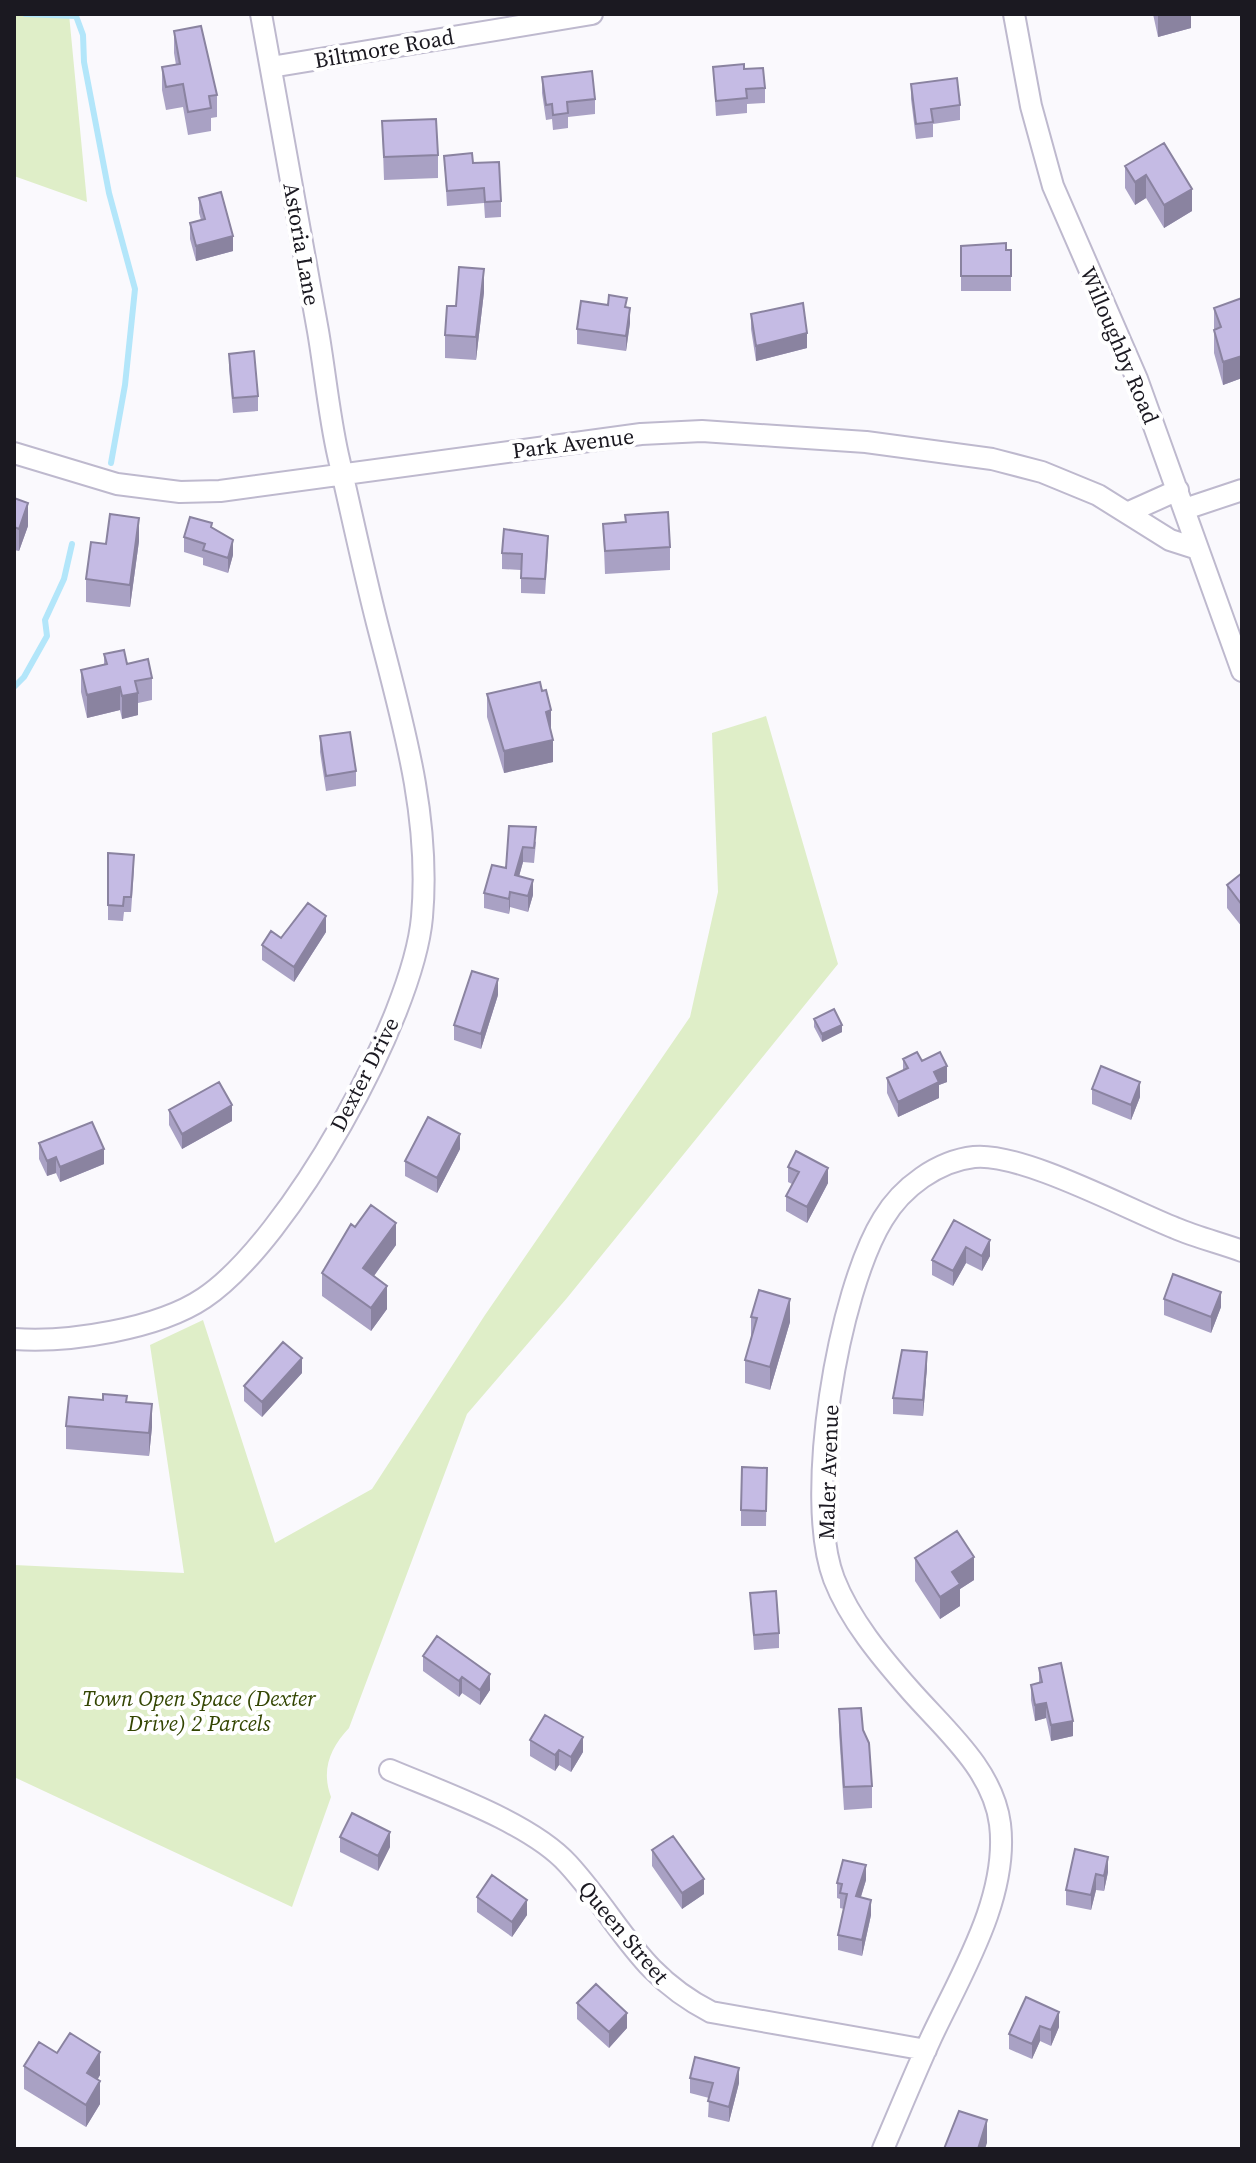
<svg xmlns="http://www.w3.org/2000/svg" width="1256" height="2163" viewBox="0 0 1256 2163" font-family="'Source Serif 4',serif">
  <rect width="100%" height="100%" fill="#faf9fd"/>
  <path fill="#dfeec8" d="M 14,14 L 69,14 L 87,202 L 14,176 Z
    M 766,716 L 838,964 L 567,1298 L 467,1414 L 349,1728 C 330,1748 321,1770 331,1797 L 292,1907 L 14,1777 L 14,1565 L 184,1573 L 150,1345 L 203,1320 L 275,1543 L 372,1489 L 485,1315 L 690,1017 L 718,892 L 712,733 Z"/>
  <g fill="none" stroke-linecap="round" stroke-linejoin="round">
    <path stroke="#b3e6fa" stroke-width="6" d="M 25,14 L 76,16 L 83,35 L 84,62 L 109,193 L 135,289 L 125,385 L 111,463
      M 14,687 L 24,677 L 47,636 L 45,620 L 64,579 L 72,544"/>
    <g stroke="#beb9ce" stroke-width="24">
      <path id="street" d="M 1014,14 L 1031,106 L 1053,186 L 1137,379 L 1242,671
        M 271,67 L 592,14
        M 14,453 L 117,484 L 180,492 L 220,491 L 641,434 L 702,431 L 776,436 L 866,442 L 992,459 L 1042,472 L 1098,495 L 1170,540 L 1198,549
        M 1185,509 L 1242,490
        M 1129,512 L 1178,490
        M 14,1339 C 68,1343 158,1329 204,1298 C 289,1241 413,1019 422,917 C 431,816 402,720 377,623 C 363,568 351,511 338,455 C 329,415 325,372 318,331 C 299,225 280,120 261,14
        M 390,1770 C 442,1792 531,1823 568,1864 C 621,1922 637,1974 711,2012 L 926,2050
        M 883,2149 C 899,2112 914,2075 931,2038 C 961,1974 1009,1897 1000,1824 C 993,1769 944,1729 910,1690 C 881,1657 850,1620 834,1579 C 803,1498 838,1292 883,1219 C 902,1187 938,1161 974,1157 C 1021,1152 1127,1209 1175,1228 C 1196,1237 1220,1243 1242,1251"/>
    </g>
    <use href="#street" stroke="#fff" stroke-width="20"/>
  </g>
  <path fill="#a9a1c4" d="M 1153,14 L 1191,14 L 1191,28 L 1158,37 Z
    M 174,31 L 217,95 L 217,117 L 211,118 L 211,131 L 188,135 L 183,107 L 166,110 L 162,90 L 162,67 L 176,65 L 174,53 Z
    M 713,67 L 744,69 L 765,88 L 765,103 L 747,104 L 747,113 L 716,116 Z
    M 542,77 L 595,99 L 595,114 L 568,117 L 568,128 L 553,130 L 552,119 L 546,120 L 542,93 Z
    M 911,84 L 960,105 L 960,120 L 933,124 L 933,137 L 916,139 L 911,99 Z
    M 382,121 L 438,155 L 438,178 L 384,180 Z
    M 1164,143 L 1192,211 L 1164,228 L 1146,198 L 1135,205 L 1125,188 L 1125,166 Z
    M 444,156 L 473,163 L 501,201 L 501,217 L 485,218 L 484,203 L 447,206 Z
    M 199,198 L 233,251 L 196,261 L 190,239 L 190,223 L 201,220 L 199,213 Z
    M 961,246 L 1011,250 L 1011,291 L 961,291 Z
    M 484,292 L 476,360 L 445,358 L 445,335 L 456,306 Z
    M 1242,298 L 1242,378 L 1223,385 L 1214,353 L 1214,308 Z
    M 627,308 L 630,323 L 626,351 L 577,344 L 577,329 Z
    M 751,314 L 807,348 L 756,361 L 751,329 Z
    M 229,354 L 258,396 L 258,411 L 233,413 L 229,369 Z
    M 14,498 L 28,526 L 19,551 L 14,550 Z
    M 625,522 L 670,547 L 670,570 L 605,574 L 603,524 Z
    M 212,528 L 233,555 L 228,573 L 203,565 L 203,558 L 184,552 L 184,537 Z
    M 139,541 L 130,607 L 86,602 L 86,579 L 106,544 Z
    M 548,551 L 545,594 L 521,593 L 521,570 L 502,569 L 502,553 Z
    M 104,654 L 127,664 L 152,678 L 152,700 L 138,703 L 138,715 L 122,719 L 120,710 L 87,718 L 81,692 L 81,670 L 104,665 Z
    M 487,694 L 551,733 L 553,762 L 504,773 L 487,717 Z
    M 320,736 L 356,771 L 356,786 L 326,791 L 320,752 Z
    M 509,826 L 536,842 L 534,863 L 523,862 L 519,876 L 533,895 L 528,912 L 510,907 L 509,914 L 484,908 L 484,893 L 506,868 Z
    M 108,853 L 134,870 L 131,912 L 124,912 L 123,921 L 108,920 Z
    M 1242,873 L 1242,927 L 1227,908 L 1227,885 Z
    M 326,932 L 294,982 L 262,960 L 262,945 L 281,938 Z
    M 498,995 L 481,1049 L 454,1040 L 454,1025 Z
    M 814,1019 L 842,1032 L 822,1042 L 814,1027 Z
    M 903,1059 L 922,1061 L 947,1082 L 939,1085 L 939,1098 L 898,1117 L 887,1093 L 887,1078 L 903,1070 Z
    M 1092,1089 L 1140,1097 L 1131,1120 L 1092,1104 Z
    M 169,1110 L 232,1121 L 182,1149 L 169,1125 Z
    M 39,1143 L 104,1164 L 60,1182 L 56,1173 L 47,1176 L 39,1159 Z
    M 460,1149 L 437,1193 L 405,1176 L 405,1161 Z
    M 788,1167 L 828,1183 L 807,1223 L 786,1211 L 786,1196 L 792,1184 L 788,1182 Z
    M 954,1220 L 990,1256 L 982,1271 L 966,1263 L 953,1286 L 932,1275 L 932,1260 Z
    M 355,1227 L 396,1245 L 374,1276 L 387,1309 L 371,1331 L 322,1296 L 322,1273 Z
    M 1164,1299 L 1221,1307 L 1211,1333 L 1164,1315 Z
    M 751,1317 L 790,1322 L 770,1390 L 745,1383 L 745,1360 L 751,1338 Z
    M 927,1367 L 923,1416 L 893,1414 L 893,1398 Z
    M 302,1373 L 262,1417 L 244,1401 L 244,1386 Z
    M 127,1402 L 152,1427 L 149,1456 L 66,1449 L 66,1426 Z
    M 767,1468 L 766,1526 L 741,1526 L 741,1510 Z
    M 915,1558 L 974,1580 L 960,1589 L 960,1606 L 940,1619 L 915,1581 Z
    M 750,1593 L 779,1633 L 779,1648 L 754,1650 Z
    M 423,1656 L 490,1690 L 480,1705 L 462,1693 L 459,1697 L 423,1671 Z
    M 1039,1668 L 1073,1736 L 1051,1741 L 1046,1718 L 1035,1721 L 1031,1700 L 1031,1685 L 1039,1683 Z
    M 839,1709 L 863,1730 L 872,1786 L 872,1808 L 844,1810 L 839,1732 Z
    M 530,1740 L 583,1752 L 571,1772 L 559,1765 L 555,1771 L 530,1756 Z
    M 340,1837 L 390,1847 L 378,1871 L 340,1852 Z
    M 1075,1849 L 1108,1872 L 1104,1891 L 1096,1890 L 1091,1910 L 1066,1905 L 1066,1890 Z
    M 652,1850 L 704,1894 L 682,1909 L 652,1866 Z
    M 866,1880 L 861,1897 L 871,1915 L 862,1956 L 838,1950 L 838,1935 L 844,1909 L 840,1908 L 840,1899 L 837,1898 L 837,1883 Z
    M 477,1897 L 527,1915 L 512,1937 L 477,1912 Z
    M 1026,1997 L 1059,2027 L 1051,2046 L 1040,2041 L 1032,2059 L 1009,2049 L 1009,2034 Z
    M 577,2003 L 627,2028 L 609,2048 L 577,2019 Z
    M 57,2053 L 100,2075 L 98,2079 L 100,2104 L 86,2127 L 24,2089 L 24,2066 Z
    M 690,2078 L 739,2083 L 729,2122 L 708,2117 L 709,2098 L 690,2093 Z"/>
  <path fill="#8a83a0" d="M 1158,14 L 1191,14 L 1191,28 L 1158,37 Z
    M 1146,175 L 1146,198 L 1135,205 L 1135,182 Z
    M 1192,189 L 1192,211 L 1164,228 L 1164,205 Z
    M 233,236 L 233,251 L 196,261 L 196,246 Z
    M 484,269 L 484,292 L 476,360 L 476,337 Z
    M 630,308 L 630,323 L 626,351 L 626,336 Z
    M 807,333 L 807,348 L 756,361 L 756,346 Z
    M 1242,356 L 1242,378 L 1223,385 L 1223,362 Z
    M 28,503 L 28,526 L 19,551 L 19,529 Z
    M 139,518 L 139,541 L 130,607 L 130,585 Z
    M 233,540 L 233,555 L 228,573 L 228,558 Z
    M 120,687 L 120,710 L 87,718 L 87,695 Z
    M 138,693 L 138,715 L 122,719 L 122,696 Z
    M 551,710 L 551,733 L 546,712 Z
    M 553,740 L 553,762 L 504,773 L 504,751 Z
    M 523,847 L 523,862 L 515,891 L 515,875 Z
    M 533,880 L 533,895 L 528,912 L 528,896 Z
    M 510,892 L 510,907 L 509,914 L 509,899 Z
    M 326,916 L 326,932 L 294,982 L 294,967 Z
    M 498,979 L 498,995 L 481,1049 L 481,1034 Z
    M 842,1025 L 842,1032 L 822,1042 L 822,1034 Z
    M 947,1066 L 947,1082 L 939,1085 L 939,1098 L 898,1117 L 898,1102 L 934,1072 Z
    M 1140,1082 L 1140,1097 L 1131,1120 L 1131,1105 Z
    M 232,1105 L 232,1121 L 182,1149 L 182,1134 Z
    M 460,1134 L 460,1149 L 437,1193 L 437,1178 Z
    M 104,1149 L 104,1164 L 60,1182 L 60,1167 Z
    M 56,1157 L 56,1173 L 47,1176 L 47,1161 Z
    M 828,1168 L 828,1183 L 807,1223 L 807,1207 Z
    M 396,1223 L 396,1245 L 363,1291 L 363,1268 Z
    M 990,1240 L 990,1256 L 982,1271 L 982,1256 Z
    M 966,1247 L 966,1263 L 953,1286 L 953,1271 Z
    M 387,1286 L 387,1309 L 371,1331 L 371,1308 Z
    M 1221,1292 L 1221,1307 L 1211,1333 L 1211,1317 Z
    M 790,1299 L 790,1322 L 770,1390 L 770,1367 Z
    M 927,1352 L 927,1367 L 923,1416 L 923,1400 Z
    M 302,1358 L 302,1373 L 262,1417 L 262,1402 Z
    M 152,1404 L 152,1427 L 149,1456 L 149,1433 Z
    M 974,1557 L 974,1580 L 960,1589 L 960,1606 L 940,1619 L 940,1597 L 952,1572 Z
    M 490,1674 L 490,1690 L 480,1705 L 480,1690 Z
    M 462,1677 L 462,1693 L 459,1697 L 459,1681 Z
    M 1046,1703 L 1046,1718 L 1035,1721 L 1035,1705 Z
    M 1073,1721 L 1073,1736 L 1051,1741 L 1051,1725 Z
    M 583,1737 L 583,1752 L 571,1772 L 571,1757 Z
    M 559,1750 L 559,1765 L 555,1771 L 555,1755 Z
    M 390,1832 L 390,1847 L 378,1871 L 378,1856 Z
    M 1108,1857 L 1108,1872 L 1104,1891 L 1104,1876 Z
    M 866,1865 L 866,1880 L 856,1912 L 856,1896 Z
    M 1096,1874 L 1096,1890 L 1091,1910 L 1091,1895 Z
    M 704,1879 L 704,1894 L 682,1909 L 682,1893 Z
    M 527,1900 L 527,1915 L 512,1937 L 512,1922 Z
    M 871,1900 L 871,1915 L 862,1956 L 862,1940 Z
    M 1059,2012 L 1059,2027 L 1051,2046 L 1051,2030 Z
    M 627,2013 L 627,2028 L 609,2048 L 609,2032 Z
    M 1040,2026 L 1040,2041 L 1032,2059 L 1032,2044 Z
    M 100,2052 L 100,2075 L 87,2095 L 87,2073 Z
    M 739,2068 L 739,2083 L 729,2122 L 729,2107 Z
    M 100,2081 L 100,2104 L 86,2127 L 86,2105 Z
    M 987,2120 L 987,2143 L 985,2149 L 978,2149 Z"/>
  <path fill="#c5bbe4" stroke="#8a83a0" stroke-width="2" d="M 201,26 L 217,95 L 209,96 L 211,108 L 188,112 L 183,84 L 166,87 L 162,67 L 180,64 L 174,31 Z
    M 744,64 L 744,69 L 763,68 L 765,88 L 746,89 L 747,98 L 716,101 L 713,67 Z
    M 592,71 L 595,99 L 567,102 L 568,113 L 553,115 L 552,104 L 546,105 L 542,77 Z
    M 957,78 L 960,105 L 931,109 L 933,122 L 916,124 L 911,84 Z
    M 436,119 L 438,155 L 384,157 L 382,121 Z
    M 1164,143 L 1192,189 L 1164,205 L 1146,175 L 1135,182 L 1125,166 Z
    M 472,153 L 473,163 L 499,162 L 501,201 L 485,202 L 484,188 L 447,191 L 444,156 Z
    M 221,192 L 233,236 L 196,246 L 190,223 L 205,219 L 199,198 Z
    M 1006,243 L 1006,250 L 1011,250 L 1011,276 L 961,276 L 961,246 Z
    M 459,267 L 484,269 L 476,337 L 445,335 L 447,306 L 456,306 Z
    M 609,295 L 627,298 L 625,307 L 630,308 L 626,336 L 577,329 L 581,301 L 608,305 Z
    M 1242,298 L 1242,356 L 1223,362 L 1214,330 L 1221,327 L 1214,308 Z
    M 803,303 L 807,333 L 756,346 L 751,314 Z
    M 254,351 L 258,396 L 233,398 L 229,354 Z
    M 14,498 L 28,503 L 19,529 L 14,527 Z
    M 668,512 L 670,547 L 605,551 L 603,524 L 626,522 L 625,515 Z
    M 110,514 L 139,518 L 130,585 L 86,579 L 91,542 L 106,544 Z
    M 190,517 L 212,523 L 211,527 L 233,540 L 228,558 L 203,550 L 205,544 L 184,537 Z
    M 504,529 L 548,536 L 545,579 L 521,578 L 522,554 L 502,553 Z
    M 124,650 L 127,664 L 148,659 L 152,678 L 135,681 L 138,693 L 122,696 L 120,687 L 87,695 L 81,670 L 107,664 L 104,654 Z
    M 540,682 L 542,691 L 546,690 L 551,710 L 546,712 L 553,740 L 504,751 L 487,694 Z
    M 350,732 L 356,771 L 326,776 L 320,736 Z
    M 509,826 L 536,827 L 534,848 L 523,847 L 515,875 L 533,880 L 528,896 L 510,892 L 509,899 L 484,893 L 492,865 L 506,868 Z
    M 108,853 L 134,855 L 131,897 L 124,897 L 123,906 L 108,905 Z
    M 1242,873 L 1242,905 L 1227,885 Z
    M 308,903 L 326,916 L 294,967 L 262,945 L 271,931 L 281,938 Z
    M 472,971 L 498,979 L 481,1034 L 454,1025 Z
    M 834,1009 L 842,1025 L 822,1034 L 814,1019 Z
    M 917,1052 L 922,1061 L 940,1052 L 947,1066 L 934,1072 L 939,1082 L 898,1102 L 887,1078 L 908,1068 L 903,1059 Z
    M 1101,1066 L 1140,1082 L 1131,1105 L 1092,1089 Z
    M 219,1082 L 232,1105 L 182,1134 L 169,1110 Z
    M 428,1117 L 460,1134 L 437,1178 L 405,1161 Z
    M 92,1122 L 104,1149 L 60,1167 L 56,1157 L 47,1161 L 39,1143 Z
    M 796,1151 L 828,1168 L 807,1207 L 786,1196 L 799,1172 L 788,1167 Z
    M 371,1205 L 396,1223 L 363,1268 L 387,1286 L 371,1308 L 322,1273 L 351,1224 L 355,1227 Z
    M 954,1220 L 990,1240 L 982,1256 L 966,1247 L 953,1271 L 932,1260 Z
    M 1173,1274 L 1221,1292 L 1211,1317 L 1164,1299 Z
    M 759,1290 L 790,1299 L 770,1367 L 745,1360 L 757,1318 L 751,1317 Z
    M 283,1342 L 302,1358 L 262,1402 L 244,1386 Z
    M 902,1350 L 927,1352 L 923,1400 L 893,1398 Z
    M 103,1394 L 127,1396 L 126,1402 L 152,1404 L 149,1433 L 66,1426 L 69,1397 L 103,1400 Z
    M 742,1467 L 767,1468 L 766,1511 L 741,1510 Z
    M 957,1531 L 974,1557 L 952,1572 L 960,1584 L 940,1597 L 915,1558 Z
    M 776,1591 L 779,1633 L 754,1635 L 750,1593 Z
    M 437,1636 L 490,1674 L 480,1690 L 462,1677 L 459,1681 L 423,1656 Z
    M 1061,1663 L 1073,1721 L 1051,1725 L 1046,1703 L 1035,1705 L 1031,1685 L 1042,1682 L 1039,1668 Z
    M 861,1708 L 863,1730 L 869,1743 L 872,1786 L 844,1787 L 839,1709 Z
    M 545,1715 L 583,1737 L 571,1757 L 559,1750 L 555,1755 L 530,1740 Z
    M 352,1813 L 390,1832 L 378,1856 L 340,1837 Z
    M 673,1836 L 704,1879 L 682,1893 L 652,1850 Z
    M 1075,1849 L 1108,1857 L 1104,1876 L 1096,1874 L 1091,1895 L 1066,1890 Z
    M 843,1860 L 866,1865 L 856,1896 L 871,1900 L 862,1940 L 838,1935 L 847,1894 L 840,1893 L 842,1884 L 837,1883 Z
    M 492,1875 L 527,1900 L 512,1922 L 477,1897 Z
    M 596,1984 L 627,2013 L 609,2032 L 577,2003 Z
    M 1026,1997 L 1059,2012 L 1051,2030 L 1040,2026 L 1032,2044 L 1009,2034 Z
    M 70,2033 L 100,2052 L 87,2073 L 100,2081 L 86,2105 L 24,2066 L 39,2042 L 57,2053 Z
    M 695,2057 L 739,2068 L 729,2107 L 708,2101 L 713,2083 L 690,2078 Z
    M 959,2111 L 987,2120 L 978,2149 L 944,2149 Z"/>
  <g text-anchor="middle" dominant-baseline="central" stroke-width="8" stroke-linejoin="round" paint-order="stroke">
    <g font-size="22" fill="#1b1921" stroke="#fff">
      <text transform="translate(384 48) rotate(-10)">Biltmore Road</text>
      <text transform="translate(302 244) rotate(80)">Astoria Lane</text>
      <text transform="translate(1120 345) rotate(67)">Willoughby Road</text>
      <text transform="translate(573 443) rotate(-7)">Park Avenue</text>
      <text transform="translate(364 1074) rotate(-63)">Dexter Drive</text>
      <text transform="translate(828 1472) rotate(-88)">Maler Avenue</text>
      <text transform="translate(624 1932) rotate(50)">Queen Street</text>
    </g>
    <g font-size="22" font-style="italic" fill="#334502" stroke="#fff">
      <text x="199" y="1698">Town Open Space (Dexter<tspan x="199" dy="25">Drive) 2 Parcels</tspan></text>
    </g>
  </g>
  <rect width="1256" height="2163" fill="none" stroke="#1b1921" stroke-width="32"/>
</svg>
